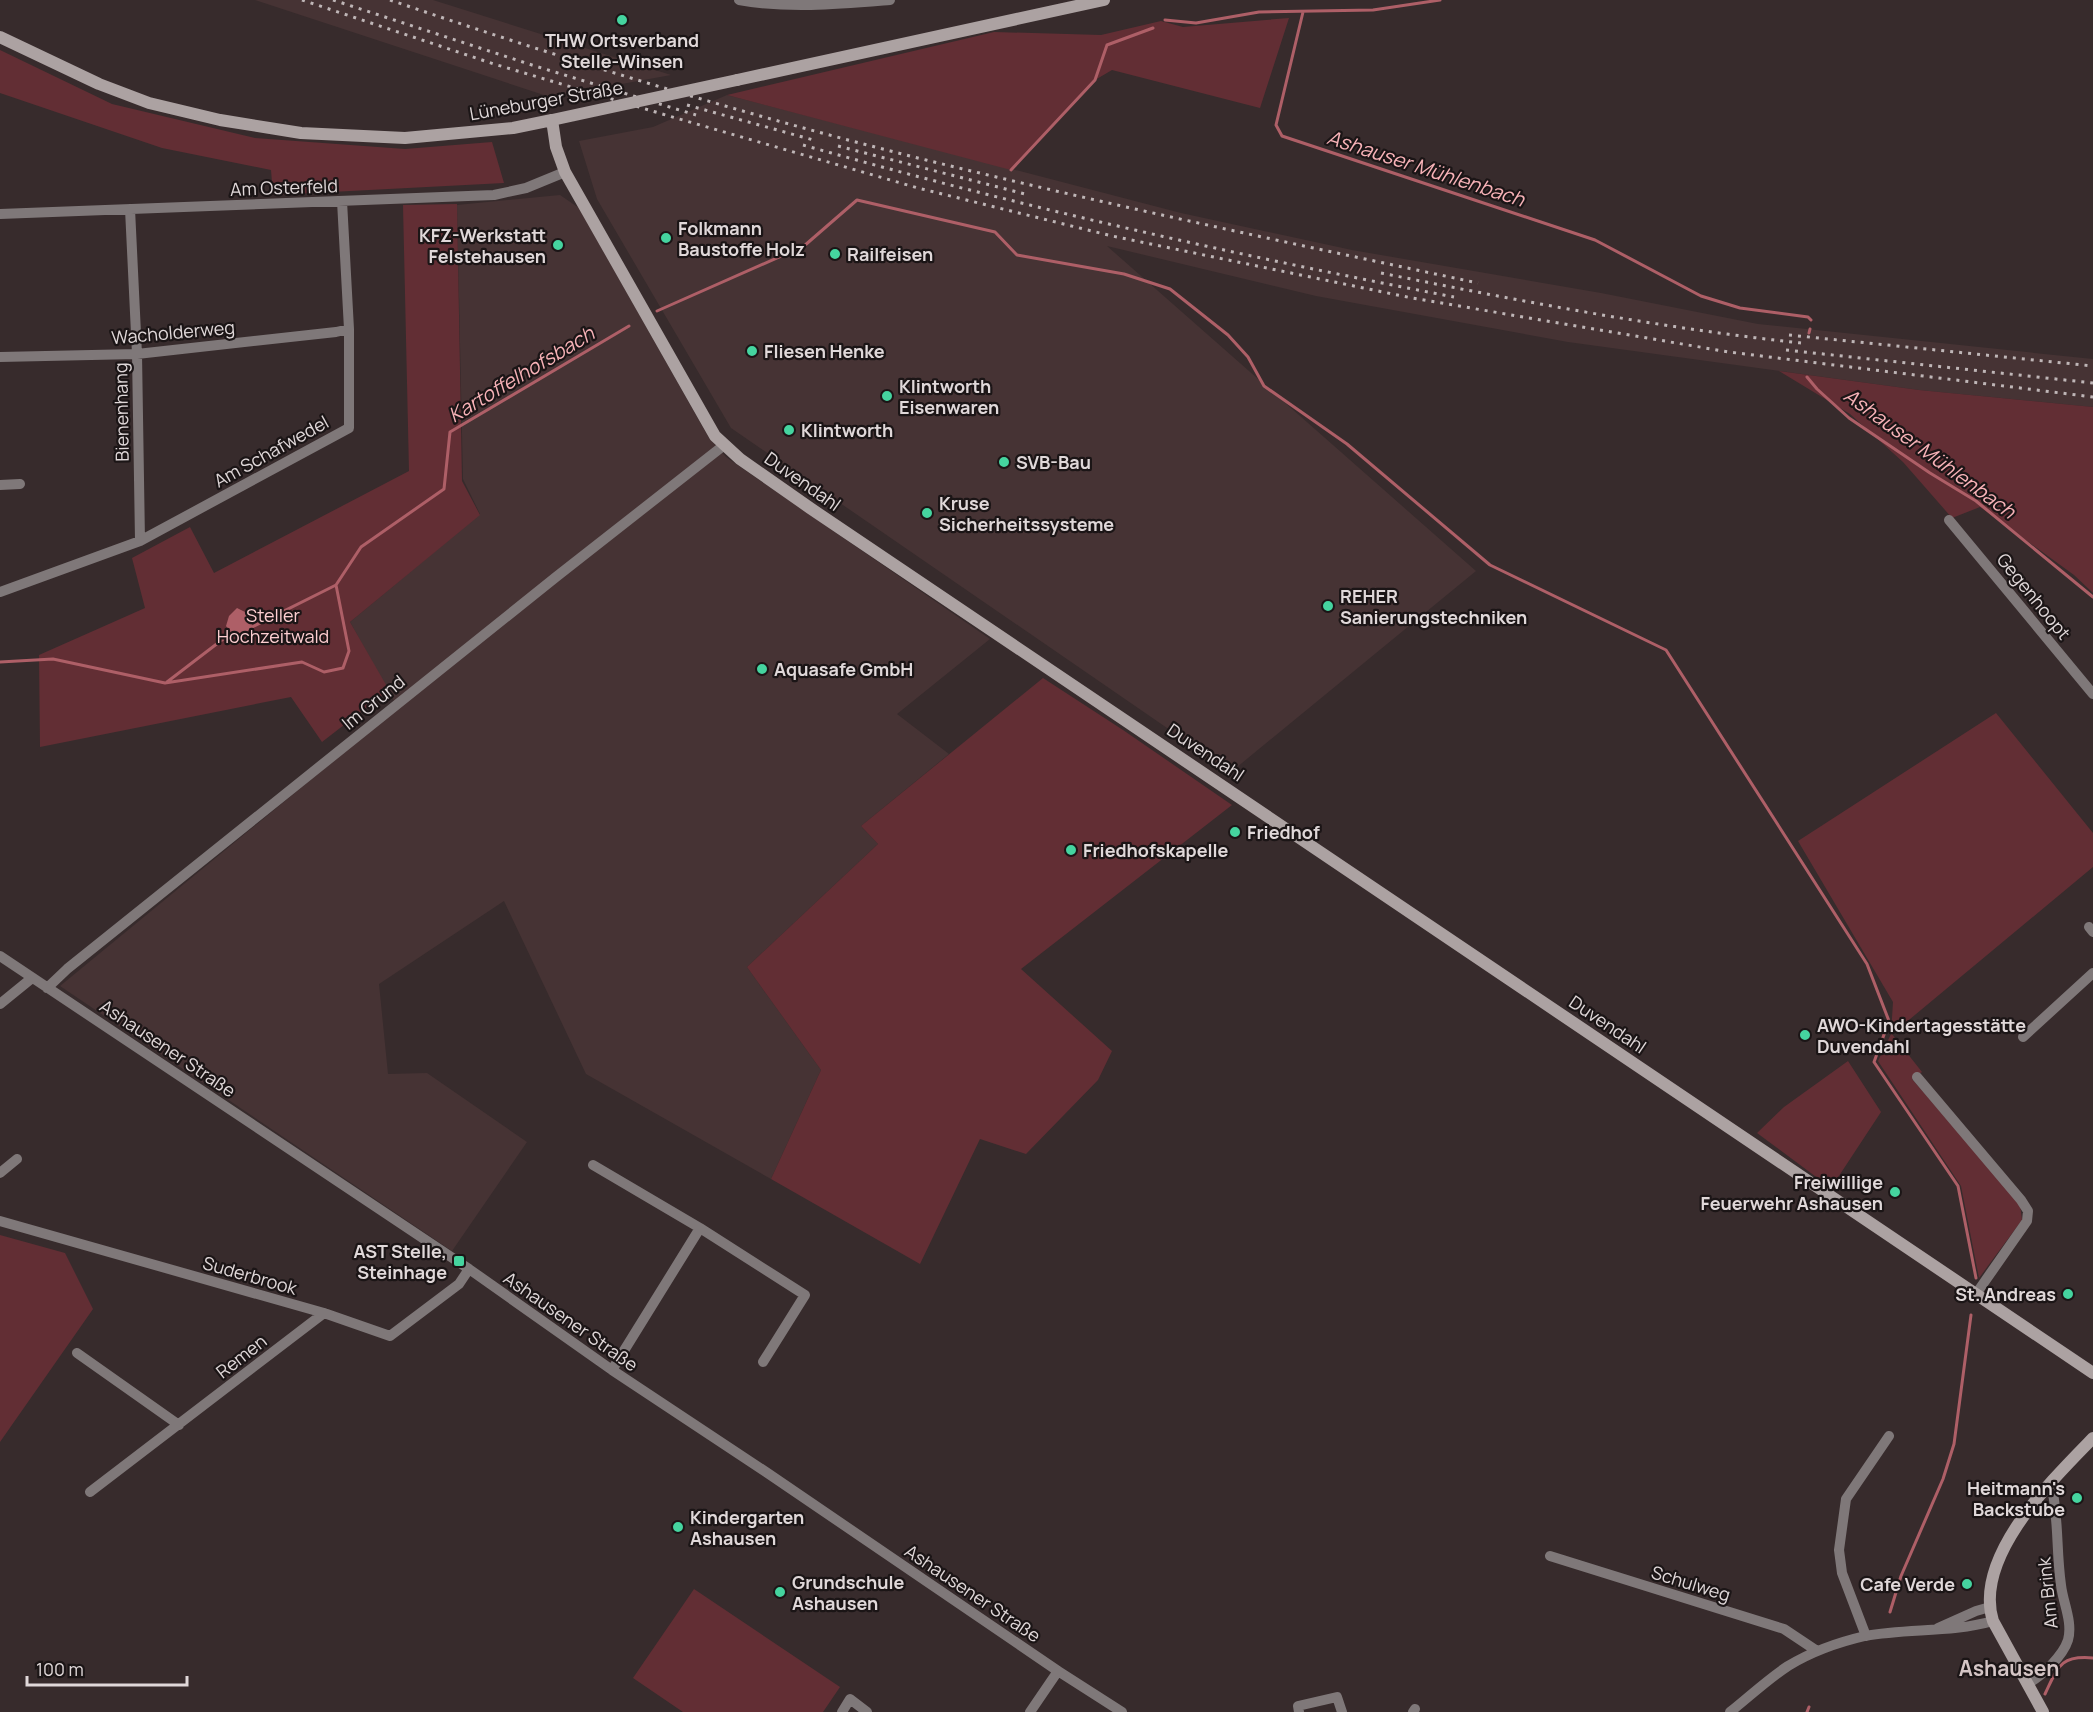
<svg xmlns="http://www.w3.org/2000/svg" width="2093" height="1712" viewBox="0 0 2093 1712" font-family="Manrope,sans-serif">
  <rect width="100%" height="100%" fill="#372b2c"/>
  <path fill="#463334" d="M 255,0 L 433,0 L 671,75 L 550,97 Z
    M 727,95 L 1181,213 L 1352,250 L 1601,293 L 1758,324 L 2093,359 L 2093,407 L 1919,390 L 1568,342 L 1316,296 L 1107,246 L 1476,571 L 1231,772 L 731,428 L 597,199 L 579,141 L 653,127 Z
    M 560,195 L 579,208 L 709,438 L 726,457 L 990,639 L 897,714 L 949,754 L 861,826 L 878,844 L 747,967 L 821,1070 L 771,1179 L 586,1074 L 504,901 L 379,984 L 388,1074 L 427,1073 L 527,1142 L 452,1251 L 60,986 L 398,708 L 350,622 L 480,514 L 463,479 L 457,205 Z"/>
  <path fill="#622e34" d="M 1289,18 L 1260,108 L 1112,70 L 1095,80 L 1011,170 L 727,95 L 994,32 L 1101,35 L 1161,21 L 1183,27 Z
    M 0,50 L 112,104 L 255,138 L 405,149 L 492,142 L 504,183 L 273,195 L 271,170 L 162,148 L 0,93 Z
    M 457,204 L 462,481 L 480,515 L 350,622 L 389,690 L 322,742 L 291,697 L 40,747 L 39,655 L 145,608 L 132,558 L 190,527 L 214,573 L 409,471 L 403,205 Z
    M 1779,371 L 1919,390 L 2093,407 L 2093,593 L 2074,575 L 1980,507 L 1952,518 L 1903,462 L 1850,414 Z
    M 1043,678 L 1123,730 L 1232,805 L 1021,969 L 1112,1051 L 1098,1080 L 1026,1154 L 980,1139 L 920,1264 L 771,1179 L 821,1070 L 747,967 L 878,844 L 861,826 Z
    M 1996,713 L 2093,833 L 2093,867 L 1892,1034 L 1922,1072 L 1912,1079 L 2020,1204 L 2022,1220 L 1979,1278 L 1961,1186 L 1878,1061 L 1891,1034 L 1893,1002 L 1798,841 Z
    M 1848,1061 L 1881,1112 L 1831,1188 L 1757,1133 L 1784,1107 Z
    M 0,1235 L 65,1253 L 93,1309 L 0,1442 Z
    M 694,1589 L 840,1687 L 823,1712 L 683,1712 L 633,1678 Z"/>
  <path fill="#ae5f67" d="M 237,608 L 251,615 L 252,627 L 245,634 L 231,633 L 226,626 L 229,616 Z"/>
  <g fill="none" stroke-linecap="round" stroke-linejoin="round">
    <path stroke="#ae5f67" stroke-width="3" d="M 1303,12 L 1276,125 L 1282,136 L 1595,240 L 1701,296 L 1740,308 L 1808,317 L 1811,320
      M 1165,20 L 1196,23 L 1259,12 L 1373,10 L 1440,0
      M 1011,170 L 1095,80 L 1107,45 L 1153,28
      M 657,311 L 804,246 L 857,200 L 995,232 L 1017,255 L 1124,274 L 1170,289 L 1228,335 L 1248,357 L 1264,386 L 1347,444 L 1490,565 L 1666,650 L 1867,964 L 1889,1021 L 1874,1062 L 1958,1186 L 1976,1278
      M 1809,333 L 1810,329
      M 1807,377 L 1817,389 L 1849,418 L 1930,473 L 1976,501 L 2093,597
      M 252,627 L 336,585
      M 0,662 L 53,659 L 165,683 L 302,662 L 324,672 L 343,668 L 349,651 L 336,585 L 361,547 L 444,489 L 450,432 L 629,326
      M 167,682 L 231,633
      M 1890,1612 L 1901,1576 L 1943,1479 L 1954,1444 L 1971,1315
      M 2045,1694 C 2058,1667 2060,1655 2093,1658
      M 1807,1712 L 1809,1707"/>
    <path stroke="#7f7879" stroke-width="10" d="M 739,0 C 788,9 841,4 890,0
      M 130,209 L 137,354 L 140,541
      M 0,214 L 494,195 L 526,188 L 565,172
      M 0,357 L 137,354 L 336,332 L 349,329
      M 0,485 L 20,484
      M 1949,520 L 2093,694
      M 0,592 L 140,541 L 349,428 L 349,329 L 342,201
      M 2089,927 L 2093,932
      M 0,956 L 469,1269 L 612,1370 L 766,1472 L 1058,1671 L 1122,1712
      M 47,988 L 67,969 L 556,577 L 723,446
      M 0,1004 L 32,978
      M 2023,1037 L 2093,973
      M 1917,1077 L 2021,1200 L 2028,1211 L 2027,1221 L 1976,1294
      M 593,1165 L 700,1228 L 612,1370
      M 0,1173 L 17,1159
      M 0,1221 L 324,1313 L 390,1336 L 459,1284 L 469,1269
      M 700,1228 L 805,1295 L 763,1362
      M 77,1353 L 179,1425
      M 90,1492 L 324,1313
      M 1550,1556 L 1784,1629 L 1817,1651
      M 1938,1628 L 1976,1611 L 1990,1607
      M 1866,1636 L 1842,1573 L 1839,1550 L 1846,1499 L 1889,1436
      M 2027,1684 C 2041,1677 2063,1656 2068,1640 C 2073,1622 2063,1603 2061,1585 C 2056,1551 2059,1516 2051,1483
      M 842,1712 L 850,1699 L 867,1712
      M 1030,1712 L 1058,1671
      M 1299,1712 L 1298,1706 L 1337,1697 L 1342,1712
      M 1413,1712 L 1415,1709
      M 1730,1712 C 1749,1697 1768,1679 1788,1666 C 1811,1652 1839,1642 1865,1636 C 1908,1628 1951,1633 1993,1621"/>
    <path stroke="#aca2a2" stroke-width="12" d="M 0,37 L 99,84 L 149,103 L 220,120 L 301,133 L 405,138 L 513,128 L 552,120 L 556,147 L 565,172 L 715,436 L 740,459 L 810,508 L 2093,1373
      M 737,80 L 1104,0
      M 2043,1712 L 1993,1621 C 1973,1557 2052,1480 2093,1438"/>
    <path stroke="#bfb6b7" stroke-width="3" stroke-dasharray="3 6" stroke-linecap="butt" d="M 302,0 L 494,64 L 669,116 L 918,188 L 1112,236 L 1412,298 L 1729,352 L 2093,397
      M 333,0 L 535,66 L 696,115
      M 390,0 C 566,60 745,115 926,160 C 1109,205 1294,244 1478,283
      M 687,105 L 817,141
      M 803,145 C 1017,206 1235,255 1454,297
      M 838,146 L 1029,195
      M 1381,273 C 1520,301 1660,328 1801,343
      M 1789,335 L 2093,366
      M 1786,350 L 2093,383"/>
    <path stroke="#aca2a2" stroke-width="12" d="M 552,120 L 737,80"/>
  </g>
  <g fill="#45d49f" stroke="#1b1516" stroke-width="2">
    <circle cx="622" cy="20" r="6"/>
    <circle cx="666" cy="238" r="6"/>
    <circle cx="558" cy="245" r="6"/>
    <circle cx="835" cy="254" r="6"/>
    <circle cx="752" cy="351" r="6"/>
    <circle cx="887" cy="396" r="6"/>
    <circle cx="789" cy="430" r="6"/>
    <circle cx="1004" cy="462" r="6"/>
    <circle cx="927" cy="513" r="6"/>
    <circle cx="1328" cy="606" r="6"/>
    <circle cx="762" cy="669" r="6"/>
    <circle cx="1235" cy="832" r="6"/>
    <circle cx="1071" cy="850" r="6"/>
    <circle cx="1805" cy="1035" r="6"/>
    <circle cx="1895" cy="1192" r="6"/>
    <rect x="453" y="1255" width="12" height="12" rx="3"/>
    <circle cx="2068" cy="1294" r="6"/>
    <circle cx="2077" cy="1498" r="6"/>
    <circle cx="678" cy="1527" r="6"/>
    <circle cx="1967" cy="1584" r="6"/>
    <circle cx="780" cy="1592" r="6"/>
  </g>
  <g text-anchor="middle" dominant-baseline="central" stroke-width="4.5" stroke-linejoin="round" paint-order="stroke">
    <g font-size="18" font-weight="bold" fill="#e0d8d9" stroke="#1b1516" text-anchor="start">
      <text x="622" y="40" text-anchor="middle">THW Ortsverband<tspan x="622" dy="21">Stelle-Winsen</tspan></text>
      <text x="678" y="228">Folkmann<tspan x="678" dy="21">Baustoffe Holz</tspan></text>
      <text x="546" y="235" text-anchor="end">KFZ-Werkstatt<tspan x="546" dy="21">Felstehausen</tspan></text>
      <text x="847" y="254">Railfeisen</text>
      <text x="764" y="351">Fliesen Henke</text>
      <text x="899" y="386">Klintworth<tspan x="899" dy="21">Eisenwaren</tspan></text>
      <text x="801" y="430">Klintworth</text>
      <text x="1016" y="462">SVB-Bau</text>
      <text x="939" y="503">Kruse<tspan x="939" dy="21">Sicherheitssysteme</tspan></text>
      <text x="1340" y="596">REHER<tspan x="1340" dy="21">Sanierungstechniken</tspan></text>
      <text x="774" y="669">Aquasafe GmbH</text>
      <text x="1247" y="832">Friedhof</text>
      <text x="1083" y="850">Friedhofskapelle</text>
      <text x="1817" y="1025">AWO-Kindertagesstätte<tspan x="1817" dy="21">Duvendahl</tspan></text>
      <text x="1883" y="1182" text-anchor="end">Freiwillige<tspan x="1883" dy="21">Feuerwehr Ashausen</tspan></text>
      <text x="447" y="1251" text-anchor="end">AST Stelle,<tspan x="447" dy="21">Steinhage</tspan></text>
      <text x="2056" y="1294" text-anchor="end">St. Andreas</text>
      <text x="2065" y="1488" text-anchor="end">Heitmann's<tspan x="2065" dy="21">Backstube</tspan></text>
      <text x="690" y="1517">Kindergarten<tspan x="690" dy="21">Ashausen</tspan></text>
      <text x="792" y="1582">Grundschule<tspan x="792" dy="21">Ashausen</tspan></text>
      <text x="1955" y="1584" text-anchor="end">Cafe Verde</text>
    </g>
    <g font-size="18" fill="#e0d8d9" stroke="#1b1516">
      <text transform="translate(546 100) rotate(-10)">Lüneburger Straße</text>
      <text transform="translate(284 187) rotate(-2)">Am Osterfeld</text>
      <text transform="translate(173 332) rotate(-5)">Wacholderweg</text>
      <text transform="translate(121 412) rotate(-91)">Bienenhang</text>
      <text transform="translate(271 451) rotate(-29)">Am Schafwedel</text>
      <text transform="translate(803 481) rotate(35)">Duvendahl</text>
      <text transform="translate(2034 596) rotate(51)">Gegenhoopt</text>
      <text transform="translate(373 702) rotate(-39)">Im Grund</text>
      <text transform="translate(1206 752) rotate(34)">Duvendahl</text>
      <text transform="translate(1608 1024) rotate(34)">Duvendahl</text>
      <text transform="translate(168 1048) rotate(34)">Ashausener Straße</text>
      <text transform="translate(250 1275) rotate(16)">Suderbrook</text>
      <text transform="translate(571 1321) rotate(35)">Ashausener Straße</text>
      <text transform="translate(241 1356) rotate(-38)">Remen</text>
      <text transform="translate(1691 1583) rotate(17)">Schulweg</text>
      <text transform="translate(973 1593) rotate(34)">Ashausener Straße</text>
      <text transform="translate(2047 1593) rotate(-96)">Am Brink</text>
    </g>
    <g font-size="18" fill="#fdced1" stroke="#1b1516">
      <text x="273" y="615">Steller<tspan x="273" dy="21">Hochzeitwald</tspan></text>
    </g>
    <g font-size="20" font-style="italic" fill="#f7b2b7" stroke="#1b1516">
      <text transform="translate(1426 168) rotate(18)">Ashauser Mühlenbach</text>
      <text transform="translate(521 374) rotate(-31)">Kartoffelhofsbach</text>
      <text transform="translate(1930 453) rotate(36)">Ashauser Mühlenbach</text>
    </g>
    <g font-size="21" font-weight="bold" fill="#d4c5c5" stroke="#1b1516">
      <text x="2009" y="1668">Ashausen</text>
    </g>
  </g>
  <path d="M27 1676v9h160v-9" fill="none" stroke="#e0d8d9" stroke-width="3"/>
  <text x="36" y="1676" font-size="18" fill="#e0d8d9" stroke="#1b1516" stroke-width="4.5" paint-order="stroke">100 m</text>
</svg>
